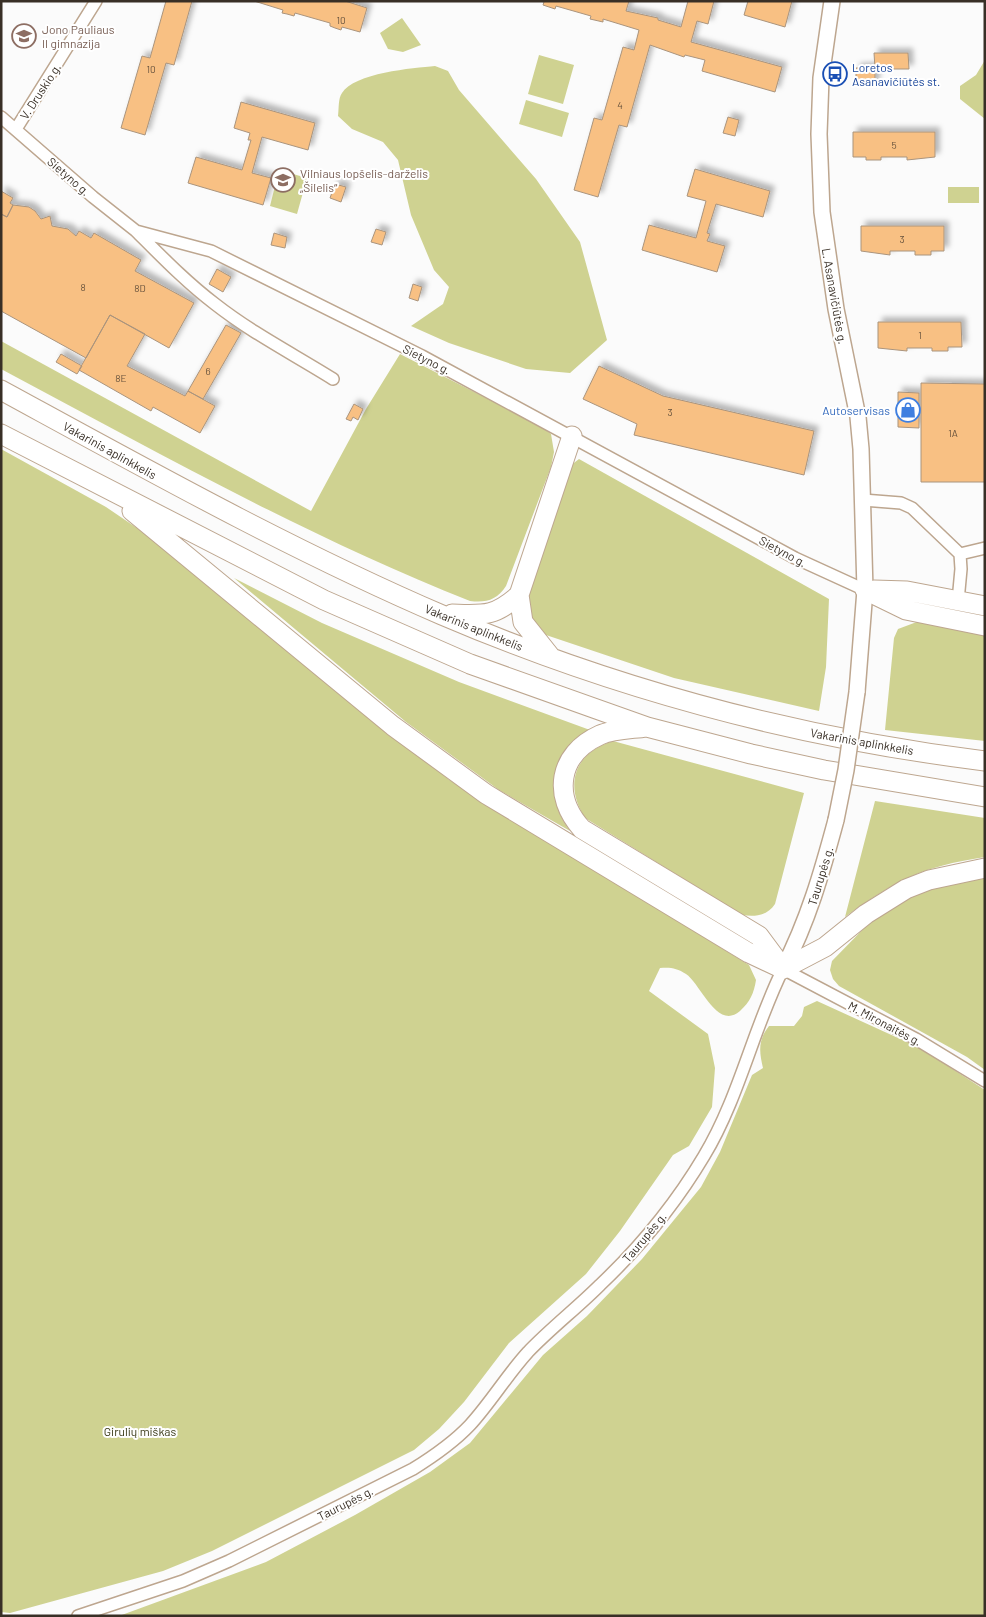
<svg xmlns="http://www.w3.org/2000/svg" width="986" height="1617" viewBox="0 0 986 1617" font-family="Barlow,sans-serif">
  <defs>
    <filter id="shadow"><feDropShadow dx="4.5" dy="-4.5" stdDeviation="2.5" flood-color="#0004"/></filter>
  </defs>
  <rect width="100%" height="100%" fill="#fbfbfb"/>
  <path fill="#cfd291" d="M 402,18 L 421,45 L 403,52 L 388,49 L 380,33 Z
    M 539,55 L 574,65 L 563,104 L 528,94 Z
    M 985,60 L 985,119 L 960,99 L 960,86 L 976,75 Z
    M 435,66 L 448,71 L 459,90 L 536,179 L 580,242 L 607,340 L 570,373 L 526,369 L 449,343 L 411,326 L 443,304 L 449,287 L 434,270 L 411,215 L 398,160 L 383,142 L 352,129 L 338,116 C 339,109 338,98 342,93 C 354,73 413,68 435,66 Z
    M 526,100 L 569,113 L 562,137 L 519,124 Z
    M 279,170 L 307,178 L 297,214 L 270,206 Z
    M 948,187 L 979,187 L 979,203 L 948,203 Z
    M 1,341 L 311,511 L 366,409 L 400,354 L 541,426 L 551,434 L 554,452 L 551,467 L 506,586 C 497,600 486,603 470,601 C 308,537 155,451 1,369 Z
    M 1,449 L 106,507 L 156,541 L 448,779 L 749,965 L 756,980 C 754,993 750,1002 740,1011 C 717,1031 701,984 686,974 C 677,968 670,967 660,968 L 649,991 L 708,1034 L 715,1068 L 712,1107 L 689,1146 L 673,1155 L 620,1231 L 586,1274 L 509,1343 L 464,1402 L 439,1429 L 414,1450 L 212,1551 L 163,1571 L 10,1613 L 1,1612 Z
    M 579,459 L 829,599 L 826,667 L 819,711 L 674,678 L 540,633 L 527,611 L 528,598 L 570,466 Z
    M 234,578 L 322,623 L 459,682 L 590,730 C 551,754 543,794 570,831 L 499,790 L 406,722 Z
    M 922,620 L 985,634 L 985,741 L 885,730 L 894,638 L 898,629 Z
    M 613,741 L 804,793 L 775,904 C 767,916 755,917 742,915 L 585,818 C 564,785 574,753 613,741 Z
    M 875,801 L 985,818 L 985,857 C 920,867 897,880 845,917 Z
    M 985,877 L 985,1070 L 967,1057 L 839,986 L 833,979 L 830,970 L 832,961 L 873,919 L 902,899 L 928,889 Z
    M 817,1001 L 920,1048 L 985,1090 L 985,1616 L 119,1616 L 266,1562 L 355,1515 L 430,1472 L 470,1443 L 543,1355 L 587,1316 L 642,1259 L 701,1187 L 720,1152 L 752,1075 L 763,1068 C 759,1051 758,1040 769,1026 L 794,1026 L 802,1016 L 804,1007 Z"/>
  <path fill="#f8c083" stroke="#aa947d" filter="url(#shadow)" d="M 166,1 L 192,1 L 174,65 L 166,63 L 145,135 L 121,128 L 142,56 L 150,58 Z
    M 254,1 L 345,1 L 367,8 L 360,32 L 342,27 L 341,30 L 335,28 L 330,26 L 330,23 L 295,13 L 294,16 L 287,14 L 282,13 L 283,10 Z
    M 540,1 L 629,1 L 626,11 L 658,18 L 658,20 L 681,27 L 688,1 L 714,1 L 708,24 L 697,21 L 691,42 L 782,67 L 775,92 L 702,71 L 705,60 L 685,55 L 684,57 L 650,45 L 627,127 L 619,125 L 598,197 L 574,190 L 594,118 L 602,120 L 623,47 L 634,50 L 639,30 L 603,19 L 603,22 L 590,19 L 591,16 L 556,6 L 555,9 L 543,5 L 544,2 Z
    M 748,1 L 792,1 L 785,27 L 744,15 Z
    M 874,53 L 908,53 L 909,69 L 875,69 Z
    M 875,67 L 875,85 L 856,85 L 856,68 Z
    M 241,102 L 315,123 L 308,150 L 262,137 L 252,173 L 271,178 L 263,205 L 188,183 L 196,157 L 242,170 L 251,140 L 248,140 L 250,133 L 234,128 Z
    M 728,117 L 739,120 L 735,136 L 723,133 Z
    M 853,132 L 935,132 L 935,157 L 907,160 L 907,157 L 881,157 L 881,160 L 866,160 L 866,157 L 853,157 Z
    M 695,169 L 770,191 L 763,217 L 716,204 L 707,233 L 710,234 L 707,241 L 725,246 L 717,272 L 642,250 L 649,225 L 696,238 L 706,201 L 687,196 Z
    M 335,184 L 346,187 L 341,202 L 330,198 Z
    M 1,191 L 13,198 L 10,203 L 13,205 L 7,217 L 1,214 Z
    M 13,205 L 29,207 L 35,211 L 41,219 L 50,216 L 52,226 L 68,229 L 76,236 L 79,231 L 91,238 L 94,233 L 141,260 L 135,271 L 194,303 L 169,348 L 110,315 L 86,358 L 1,311 L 1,214 L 7,217 Z
    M 861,226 L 944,226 L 944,251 L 931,251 L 931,255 L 915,255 L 915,251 L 890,251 L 890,255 L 861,251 Z
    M 376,229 L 386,232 L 382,245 L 371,242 Z
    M 274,233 L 287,237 L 285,248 L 271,245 Z
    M 217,269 L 231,277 L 223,292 L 209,284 Z
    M 413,284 L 422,287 L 418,301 L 409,298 Z
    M 110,315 L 145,334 L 127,366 L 185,396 L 188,391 L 215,406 L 200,433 L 153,407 L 151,411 L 79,370 Z
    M 878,322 L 961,322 L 962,347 L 948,347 L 948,351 L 932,351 L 932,348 L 907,348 L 907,351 L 878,348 Z
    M 226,325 L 241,333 L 203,399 L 188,391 Z
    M 61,354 L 82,366 L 77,374 L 56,362 Z
    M 599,366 L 663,396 L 814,431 L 804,475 L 634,435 L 637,424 L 583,399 Z
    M 921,383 L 985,384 L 985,482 L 921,482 Z
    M 898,392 L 919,393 L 919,428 L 898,427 Z
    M 354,404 L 363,409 L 358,420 L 353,417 L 351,421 L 346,419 Z"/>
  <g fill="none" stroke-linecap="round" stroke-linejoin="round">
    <g stroke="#bda68f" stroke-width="14">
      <path id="minor" d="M 1,117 L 93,197 L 136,231 L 211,251 L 422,356 L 795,558 L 865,590
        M 16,129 L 96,1
        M 136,231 C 161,256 186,282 215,304 C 252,333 293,354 333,379
        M 863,500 L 901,503 L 912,508 L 960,554 L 961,569 L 958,601
        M 960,554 L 985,548
        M 78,1616 L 183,1581 L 229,1561 L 413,1469 C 434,1456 453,1443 470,1425 C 491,1402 507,1375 528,1352 C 551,1328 577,1308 600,1285 C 640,1247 676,1203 704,1156 C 739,1098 753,1029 783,969 L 916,1039 L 985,1081"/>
    </g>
    <g stroke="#bda68f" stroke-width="18">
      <path id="secondary" d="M 832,1 L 821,78 L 819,134 L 822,212 L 836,309 L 858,417 L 861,449 L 865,590 L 857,692
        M 783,969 C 808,921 822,872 836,820"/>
    </g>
    <g stroke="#bda68f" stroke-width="21">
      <path id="trunk" d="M 1,390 C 146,469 291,550 442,615 C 615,689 798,738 985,761
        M 1,434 L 324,600 L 470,664 L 647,727 L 751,754 L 824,770 L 985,797
        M 132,511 L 393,726 L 486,794 L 749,953 L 783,969
        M 865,590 L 906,610 L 985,626
        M 874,590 L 907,591 L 985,606
        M 452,614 C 484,615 494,617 519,595
        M 550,656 L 523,622 L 519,595 L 572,436
        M 646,727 C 632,729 613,729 600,735 C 558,754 552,796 582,829 L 759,936 L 782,967
        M 783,969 L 825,947 L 866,914 L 906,889 L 929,880 L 985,868"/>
    </g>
    <use href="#minor" stroke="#fff" stroke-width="11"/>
    <use href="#secondary" stroke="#fff" stroke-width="15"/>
    <use href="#trunk" stroke="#fff" stroke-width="19"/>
    <g stroke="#bda68f" stroke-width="18" stroke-linecap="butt">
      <path id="secondary-bridge" d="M 836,820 L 846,770 L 857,692"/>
    </g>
    <use href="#secondary-bridge" stroke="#fff" stroke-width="15"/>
  </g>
  <defs>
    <g id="school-ring" transform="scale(1.25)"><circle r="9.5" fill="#fff" stroke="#8d6e63" stroke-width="1.5"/><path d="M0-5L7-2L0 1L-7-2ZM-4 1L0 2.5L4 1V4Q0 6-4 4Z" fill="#8d6e63"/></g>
    <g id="bus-ring" transform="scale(1.25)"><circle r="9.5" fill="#fff" stroke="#1a4fb4" stroke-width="1.5"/><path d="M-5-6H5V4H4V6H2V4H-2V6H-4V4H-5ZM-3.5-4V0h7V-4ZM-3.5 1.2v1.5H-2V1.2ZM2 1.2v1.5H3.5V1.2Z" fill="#1a4fb4"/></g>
    <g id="shop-ring" transform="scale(1.25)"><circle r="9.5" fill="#fff" stroke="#3f7fe0" stroke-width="1.5"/><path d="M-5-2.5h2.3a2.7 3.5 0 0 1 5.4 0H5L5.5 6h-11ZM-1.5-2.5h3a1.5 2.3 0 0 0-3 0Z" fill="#3f7fe0"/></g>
  </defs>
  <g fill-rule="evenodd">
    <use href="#school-ring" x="24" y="36"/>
    <use href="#bus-ring" x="835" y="74"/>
    <use href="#school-ring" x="283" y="180"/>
    <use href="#shop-ring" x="908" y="410"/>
  </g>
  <g text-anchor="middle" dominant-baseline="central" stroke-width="4" stroke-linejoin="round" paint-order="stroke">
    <g font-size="10" fill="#68533d">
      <text x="341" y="20">10</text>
      <text x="151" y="69">10</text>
      <text x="620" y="105">4</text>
      <text x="894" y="145">5</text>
      <text x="902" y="239">3</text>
      <text x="83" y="287">8</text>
      <text x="140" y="288">8D</text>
      <text x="920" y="335">1</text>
      <text x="208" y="371">6</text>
      <text x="121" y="378">8E</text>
      <text x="670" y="412">3</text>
      <text x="953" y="433">1A</text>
    </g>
    <g font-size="12" fill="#785e54" stroke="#fff" text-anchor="start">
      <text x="42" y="29">Jono Pauliaus<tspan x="42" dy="14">II gimnazija</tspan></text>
      <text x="300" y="173">Vilniaus lopšelis-darželis<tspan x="300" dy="14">„Šilelis“</tspan></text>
    </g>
    <g font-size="12" fill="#164399" stroke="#fff" text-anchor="start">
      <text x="852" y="67">Loretos<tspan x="852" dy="14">Asanavičiūtės st.</tspan></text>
    </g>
    <g font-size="12" fill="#382f26" stroke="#fff">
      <text transform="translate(40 91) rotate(-57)">V. Druskio g.</text>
      <text transform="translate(69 176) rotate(41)">Sietyno g.</text>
      <text transform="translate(835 296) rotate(80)">L. Asanavičiūtės g.</text>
      <text transform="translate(427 359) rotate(27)">Sietyno g.</text>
      <text transform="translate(110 450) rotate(29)">Vakarinis aplinkkelis</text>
      <text transform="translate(783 551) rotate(28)">Sietyno g.</text>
      <text transform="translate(474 627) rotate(22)">Vakarinis aplinkkelis</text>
      <text transform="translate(862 741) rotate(10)">Vakarinis aplinkkelis</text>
      <text transform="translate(820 876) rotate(-73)">Taurupės g.</text>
      <text transform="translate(885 1023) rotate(28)">M. Mironaitės g.</text>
      <text transform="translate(644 1237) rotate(-50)">Taurupės g.</text>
      <text transform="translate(345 1503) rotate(-27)">Taurupės g.</text>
    </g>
    <g font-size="12" fill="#366cbe" stroke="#fff" text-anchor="end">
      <text x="890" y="410">Autoservisas</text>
    </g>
    <g font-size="12" fill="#383816" stroke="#fff">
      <text x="140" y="1431">Girulių miškas</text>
    </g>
  </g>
  <rect width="986" height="1617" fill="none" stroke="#382f26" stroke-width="5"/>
</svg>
